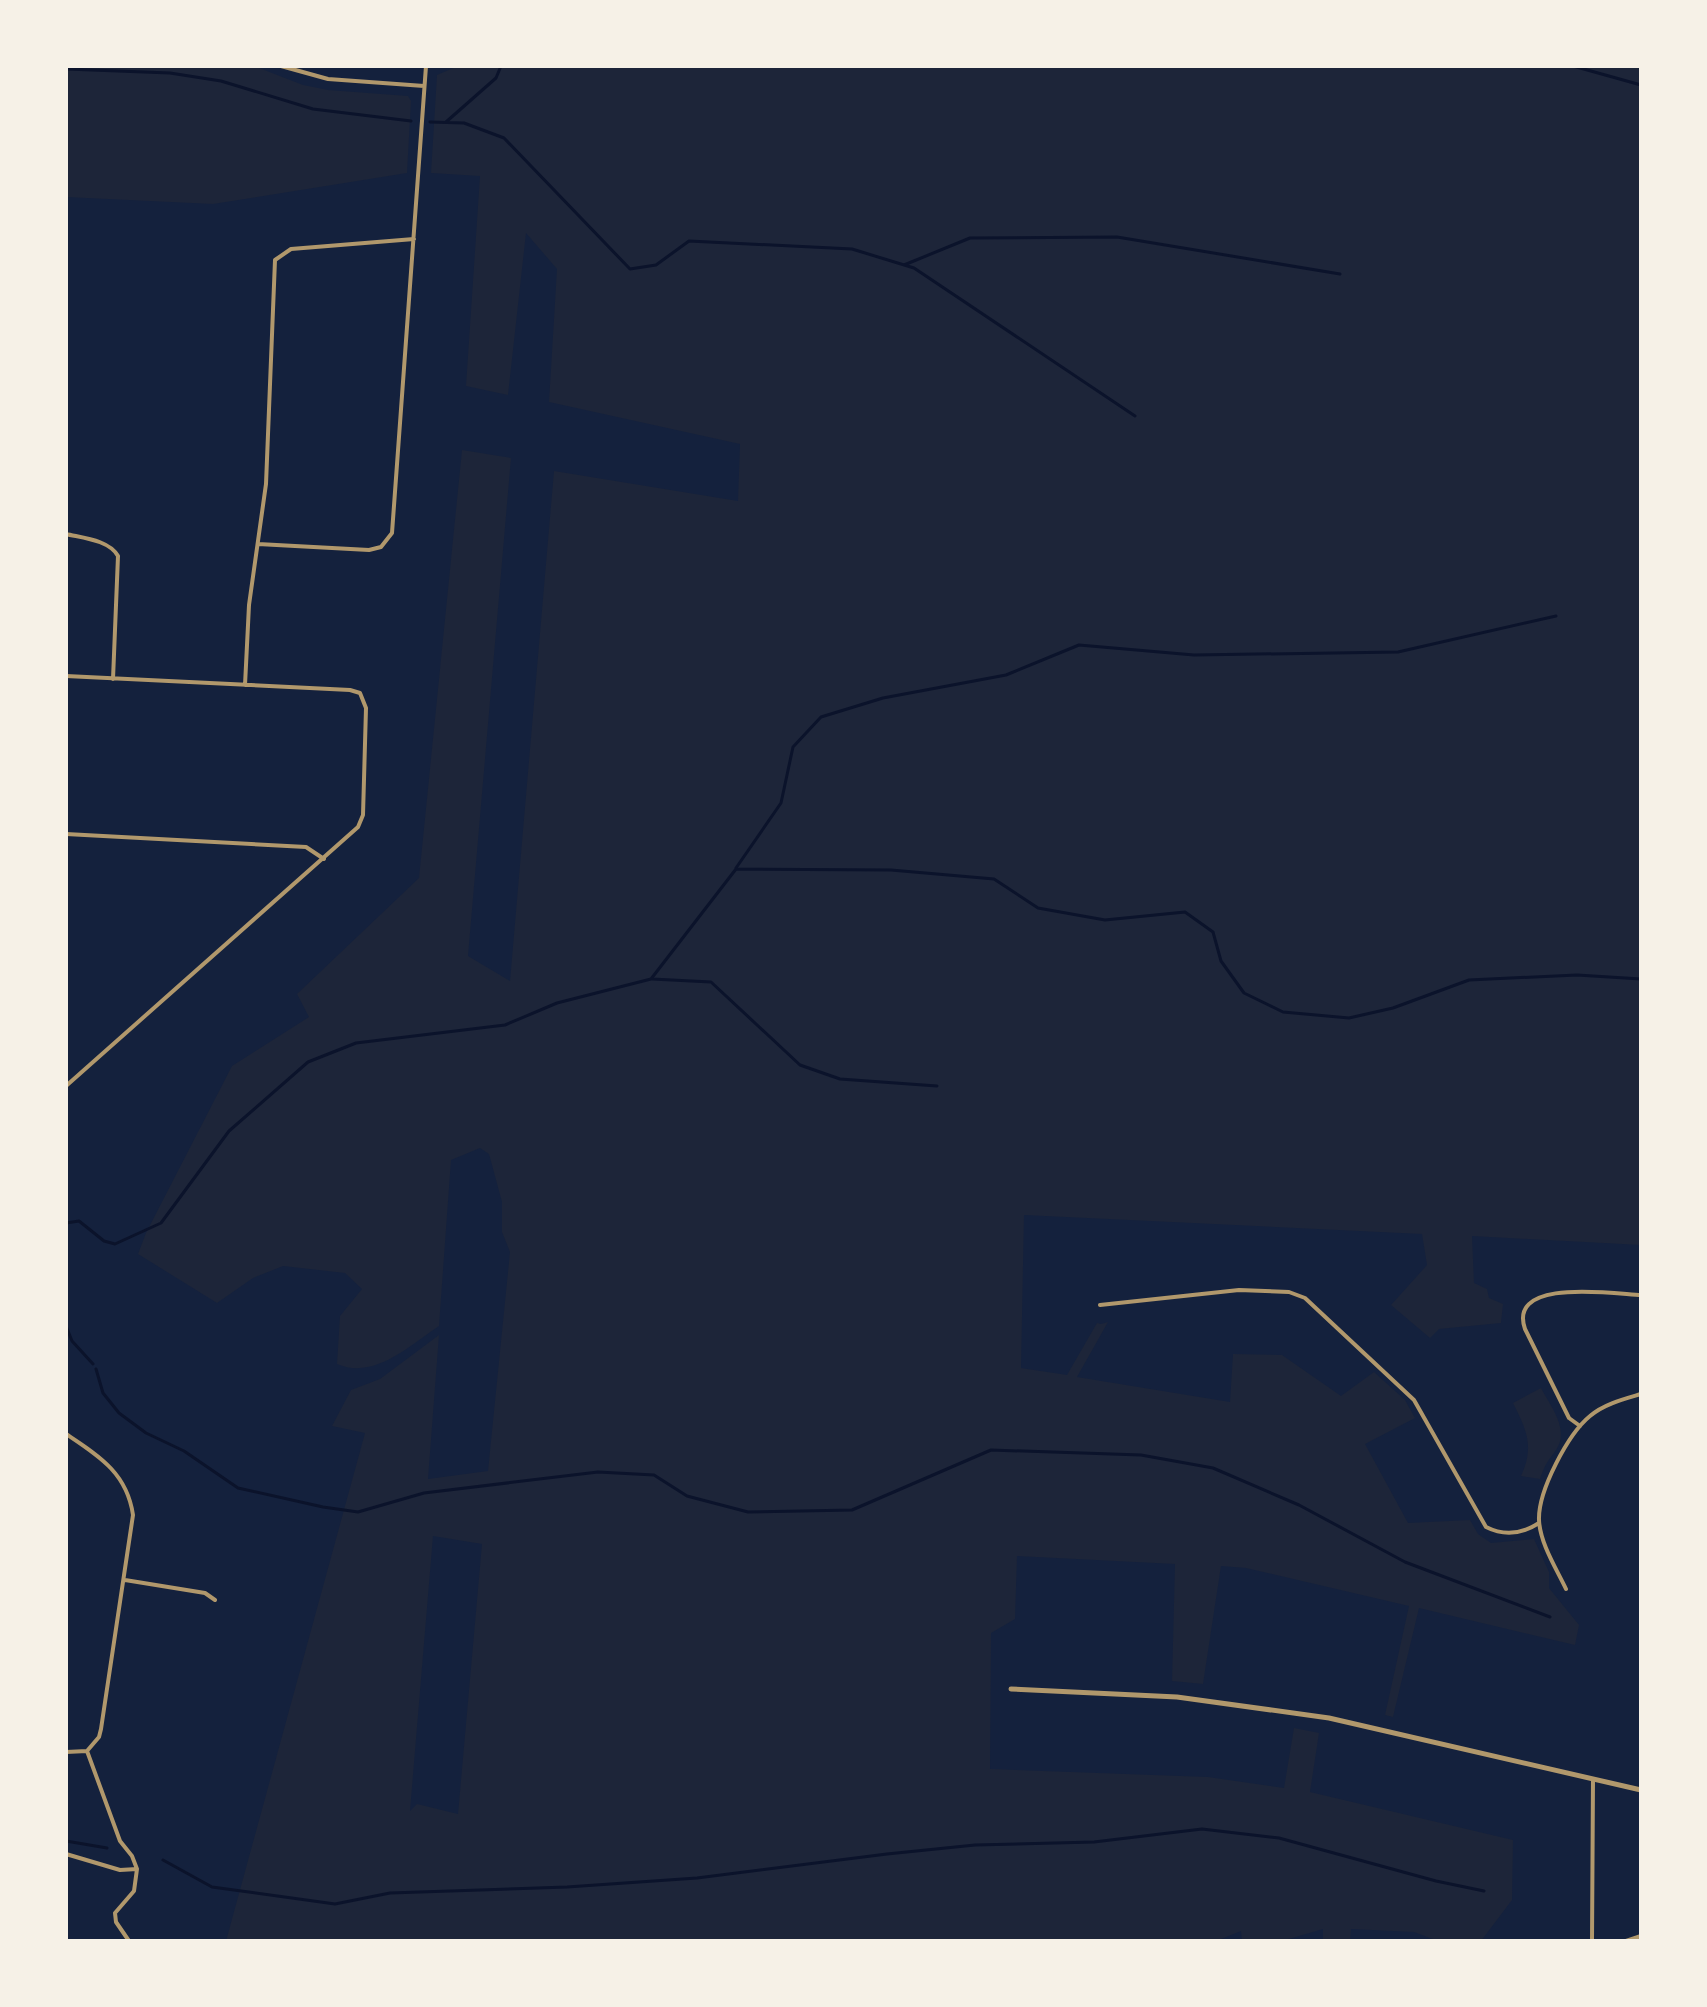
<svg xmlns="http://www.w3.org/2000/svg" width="1707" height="2007" viewBox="0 0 1707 2007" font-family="'Source Serif 4',serif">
  <rect width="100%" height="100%" fill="#14213d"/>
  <path fill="#1d2539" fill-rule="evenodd" d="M 66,66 L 254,66 L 303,85 L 328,90 L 408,96 L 411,101 L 407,173 L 213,204 L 66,197 Z
    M 458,66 L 1641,66 L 1641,1245 L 1472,1236 L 1474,1283 L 1487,1289 L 1489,1298 L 1503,1304 L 1501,1323 L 1439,1329 L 1430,1338 L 1391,1305 L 1427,1265 L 1422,1234 L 1024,1215 L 1021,1368 L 1067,1375 L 1097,1323 L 1101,1324 L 1108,1322 L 1077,1377 L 1230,1402 L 1233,1354 L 1282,1355 L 1341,1396 L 1374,1372 L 1405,1400 L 1415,1418 L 1365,1444 L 1408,1523 L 1470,1520 L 1478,1534 L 1491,1543 L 1534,1539 L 1549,1572 L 1549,1588 L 1579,1625 L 1575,1645 L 1419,1608 L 1393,1717 L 1385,1715 L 1409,1606 L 1246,1568 L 1221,1566 L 1203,1684 L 1172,1681 L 1175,1564 L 1017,1556 L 1015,1619 L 991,1633 L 990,1769 L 1208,1777 L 1284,1788 L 1294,1728 L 1319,1733 L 1310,1792 L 1513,1840 L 1512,1900 L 1481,1941 L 1438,1941 L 1414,1932 L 1351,1929 L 1350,1941 L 1323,1941 L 1323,1929 L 1282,1941 L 1242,1941 L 1241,1931 L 1216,1941 L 226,1941 L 365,1433 L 332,1426 L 351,1390 L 380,1379 L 439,1335 L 428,1479 L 488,1471 L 510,1252 L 502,1232 L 502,1202 L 489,1154 L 480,1148 L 451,1160 L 439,1326 C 409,1346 374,1380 337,1364 L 340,1316 L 362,1289 L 345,1273 L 283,1266 L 253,1278 L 217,1303 L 138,1254 L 146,1233 L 232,1066 L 309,1017 L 297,994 L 419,878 L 462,450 L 511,458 L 468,956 L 510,981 L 554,471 L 738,501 L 740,444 L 549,402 L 557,269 L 526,233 L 508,395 L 466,386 L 480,176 L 431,173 L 437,75 ZM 433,1536 L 482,1544 L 458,1814 L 417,1804 L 410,1811 Z
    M 1541,1388 C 1551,1407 1570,1430 1556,1450 C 1547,1463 1546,1462 1540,1479 L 1521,1476 C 1535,1446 1526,1429 1513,1403 Z"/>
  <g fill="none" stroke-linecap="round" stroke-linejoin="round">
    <path stroke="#0b132b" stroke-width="3" d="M 1573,66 L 1641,85
      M 66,69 L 170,73 L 221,81 L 313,109 L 411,121
      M 430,122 L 464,123 L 504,138 L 630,269 L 656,265 L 689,241 L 852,249 L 914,268 L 1135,416
      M 446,122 L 496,78 L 501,66
      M 904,265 L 970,238 L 1117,237 L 1340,274
      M 736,868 L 781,803 L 793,747 L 821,717 L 883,698 L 1006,675 L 1079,645 L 1194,655 L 1398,652 L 1556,616
      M 652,979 L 711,982 L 800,1065 L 840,1079 L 937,1086
      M 66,1223 L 79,1221 L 104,1241 L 115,1244 L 161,1223 L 229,1131 L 308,1062 L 356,1043 L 505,1025 L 557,1003 L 651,979 L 736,869 L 891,870 L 994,879 L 1038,908 L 1105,920 L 1185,912 L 1213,932 L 1221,961 L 1244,993 L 1283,1012 L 1349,1018 L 1393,1008 L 1469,980 L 1577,975 L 1641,979
      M 66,1326 L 72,1341 L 93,1364
      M 96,1369 L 103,1393 L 119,1413 L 146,1433 L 184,1451 L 238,1488 L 323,1507 L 358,1512 L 424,1493 L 598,1472 L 654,1475 L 687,1496 L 748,1512 L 852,1510 L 991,1450 L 1141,1455 L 1213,1468 L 1299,1505 L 1405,1562 L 1550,1617
      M 66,1841 L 107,1848
      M 163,1860 L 212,1887 L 335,1904 L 390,1893 L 567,1887 L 697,1878 L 887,1854 L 975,1845 L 1094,1842 L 1202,1829 L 1279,1838 L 1436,1881 L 1484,1891"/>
    <path stroke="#b1986c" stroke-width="4" d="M 281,66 L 328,79 L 424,86
      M 66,534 C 83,538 109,540 118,556 L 113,679
      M 258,544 L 369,550 L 381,547 L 392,533 L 426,66
      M 66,676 L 350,690 L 360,693 L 366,708 L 363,815 L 358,827 L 66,1086
      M 245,685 L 249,605 L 266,484 L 275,260 L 291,249 L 414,239
      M 66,834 L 306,847 L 324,859
      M 1100,1305 L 1239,1290 L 1289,1292 L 1305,1298 L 1414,1400 L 1486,1527 C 1504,1536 1522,1534 1539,1523
      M 1580,1426 L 1569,1418 L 1525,1329 C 1507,1277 1615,1294 1641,1295
      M 66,1434 C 99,1456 127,1473 133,1515 L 101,1729 L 99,1737 L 87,1751
      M 125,1580 L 205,1593 L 215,1600
      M 1566,1589 C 1556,1568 1540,1543 1539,1520 C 1538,1491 1568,1434 1590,1416 C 1604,1404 1624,1399 1641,1394
      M 66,1752 L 87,1751
      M 66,1854 L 120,1870 L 137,1869 L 132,1856 L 120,1841 L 87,1751
      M 129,1941 L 116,1922 L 115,1913 L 134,1891 L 137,1869
      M 1592,1941 L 1593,1779
      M 1626,1941 L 1641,1936"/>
    <path stroke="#b1986c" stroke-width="5" d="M 1011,1689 L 1177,1697 L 1329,1718 L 1641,1790"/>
  </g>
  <rect width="1707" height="2007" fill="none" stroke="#f6f1e7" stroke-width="136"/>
</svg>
